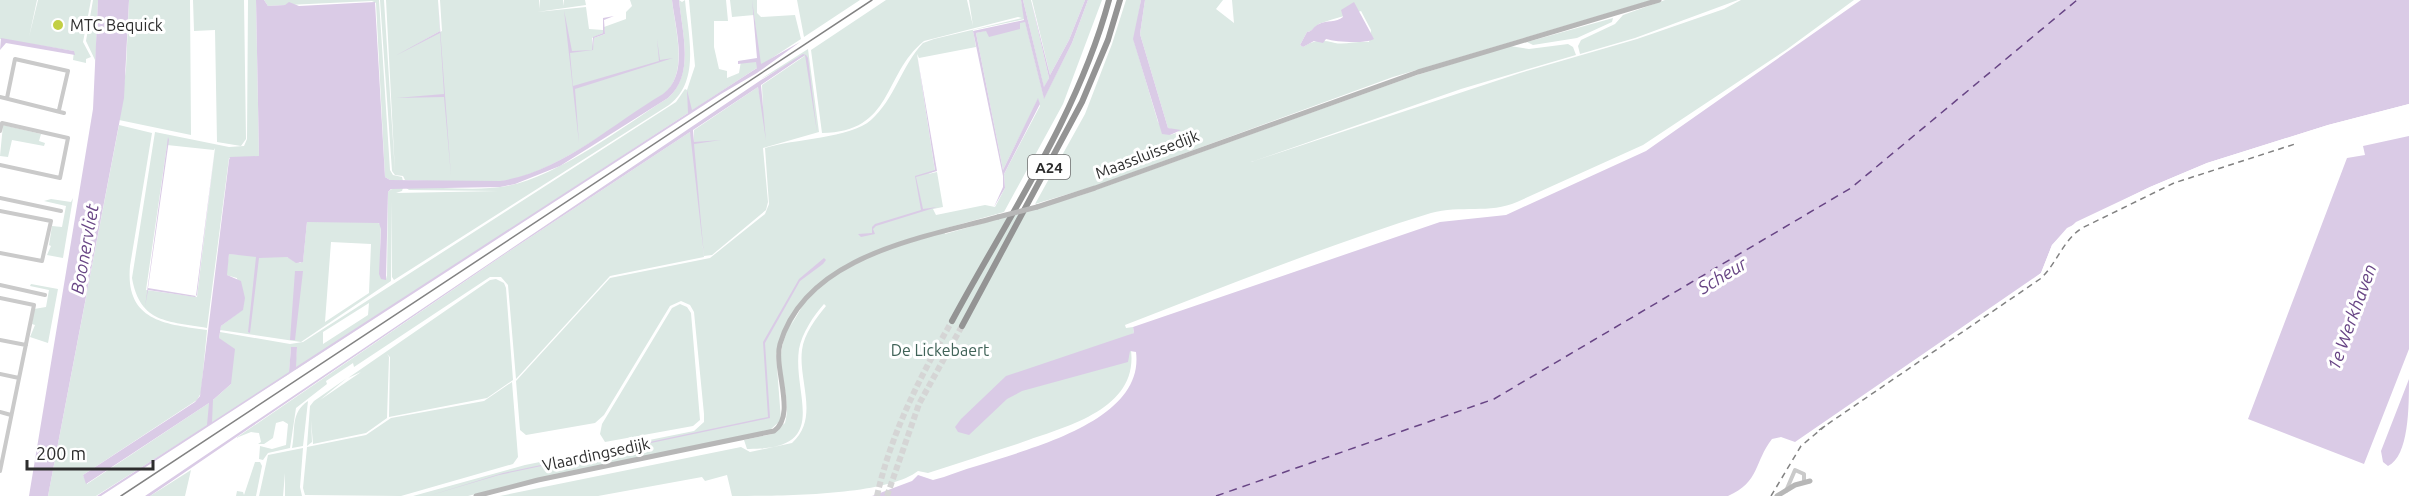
<svg xmlns="http://www.w3.org/2000/svg" width="2409" height="496" viewBox="0 0 2409 496" font-family="Ubuntu,sans-serif">
  <rect width="100%" height="100%" fill="#fff"/>
  <path fill="#dce9e4" fill-rule="evenodd" d="M 0,0 L 37,0 L 29,37 L 38,0 L 91,0 L 83,42 L 91,57 L 86,59 L 86,63 L 73,60 L 74,51 L 0,39 Z
    M 93,0 L 98,0 L 95,73 L 95,60 L 86,41 Z
    M 129,0 L 190,0 L 191,135 L 119,120 L 126,69 Z
    M 193,0 L 244,0 L 246,139 L 241,146 L 217,142 L 215,30 L 194,31 Z
    M 248,0 L 256,0 L 259,157 L 229,158 L 207,328 C 169,321 140,324 132,278 L 155,132 L 229,147 L 244,146 L 247,139 ZM 167,145 L 214,150 L 215,148 L 197,297 L 146,290 Z
    M 264,0 L 379,0 L 390,170 L 393,175 L 402,177 L 403,181 L 390,180 L 385,177 L 376,3 L 372,1 C 336,3 301,4 268,6 Z
    M 380,0 L 384,0 L 395,173 L 386,0 L 438,0 L 440,31 L 412,47 L 442,31 L 440,0 L 539,0 L 540,9 L 540,0 L 563,0 L 564,6 L 564,0 L 585,0 L 586,5 L 537,12 L 586,7 L 589,29 L 603,30 L 603,33 L 592,38 L 593,47 L 594,38 L 605,34 L 604,27 L 626,19 L 626,12 L 632,6 L 630,0 L 672,0 C 675,29 689,73 664,94 C 622,121 550,176 502,181 C 471,184 437,181 405,180 L 403,176 L 395,175 L 392,171 Z
    M 679,0 L 682,2 L 685,0 C 688,34 701,81 669,105 L 394,280 L 392,277 L 392,200 L 391,281 L 301,342 L 220,330 L 221,326 L 242,310 L 237,278 L 226,275 L 229,254 L 287,257 L 300,263 L 303,261 L 307,222 L 377,222 L 381,225 L 380,253 L 387,279 L 388,192 L 393,188 L 403,188 L 402,191 L 396,193 L 499,191 L 409,190 L 405,187 C 438,186 474,192 507,186 C 559,176 622,127 668,98 C 695,73 682,33 679,0 ZM 331,242 L 371,244 L 369,293 L 325,322 Z
    M 689,0 L 726,0 L 728,21 L 714,21 L 714,47 L 719,69 L 727,71 L 727,78 L 739,73 L 741,61 L 759,59 L 754,15 L 732,17 L 730,0 L 757,0 L 757,13 L 761,17 L 795,15 L 801,39 L 295,370 L 297,347 L 291,347 L 289,374 L 96,496 L 48,496 L 119,125 L 152,133 L 130,266 C 125,321 165,324 207,330 L 201,393 L 197,400 L 83,475 L 87,484 L 212,401 L 231,384 L 219,338 L 220,332 L 290,344 L 303,342 L 676,102 L 685,89 L 687,90 L 695,66 ZM 369,303 L 368,315 L 323,344 L 323,332 Z
    M 797,0 L 860,0 L 804,37 Z
    M 886,0 L 967,0 L 973,26 L 969,0 L 1021,0 L 1025,19 L 973,30 L 976,47 L 919,58 L 917,54 L 935,171 L 928,174 L 937,172 L 943,207 L 933,209 L 936,215 L 985,205 L 995,207 L 1005,188 L 1004,174 L 1040,106 L 1038,99 L 1003,170 L 976,33 L 1025,21 L 1044,98 L 1072,43 L 1088,0 L 1102,0 L 1063,104 L 1004,212 L 943,229 L 945,234 L 1079,196 L 1411,77 L 1510,46 L 1529,49 L 1568,44 L 1573,47 L 1576,55 L 1461,89 L 1251,162 L 1520,73 L 1637,39 L 1724,9 L 1741,0 L 1854,0 L 1786,50 L 1643,145 L 1517,202 C 1490,214 1460,205 1431,213 C 1327,245 1226,286 1125,325 L 1126,328 L 1133,327 L 1134,333 L 1128,336 C 1149,407 1071,425 1020,443 C 989,453 959,463 928,473 L 918,471 C 886,496 778,496 732,496 L 727,475 L 705,481 L 702,477 L 598,496 L 500,496 L 741,447 L 750,452 L 792,443 C 820,418 798,381 802,350 C 804,334 816,318 826,306 L 824,304 C 814,315 802,333 799,349 C 792,396 833,450 747,449 L 744,440 L 772,434 L 785,423 C 792,399 777,372 782,347 C 785,329 801,314 806,296 L 776,354 L 781,420 L 770,430 L 515,484 L 468,496 L 413,496 L 525,465 L 694,431 L 704,422 L 704,414 L 694,312 L 690,305 L 681,301 L 670,306 L 604,415 L 595,423 L 526,435 L 520,430 L 516,381 L 610,278 L 710,258 L 765,214 L 769,204 L 765,148 C 793,139 851,138 871,120 C 894,100 902,65 923,43 L 934,39 L 1022,18 L 1018,17 L 924,41 C 882,75 894,132 822,133 L 811,50 Z
    M 1023,0 L 1031,0 L 1049,78 L 1044,88 Z
    M 1032,0 L 1085,0 L 1069,40 L 1050,75 Z
    M 1126,0 L 1141,0 L 1134,41 L 1158,122 L 1170,135 L 1180,132 L 1168,128 L 1140,34 L 1145,0 L 1223,0 L 1216,9 L 1234,23 L 1232,0 L 1652,0 L 1393,77 L 1098,185 L 1035,204 L 1085,114 L 1112,44 ZM 1361,11 L 1371,30 L 1369,42 C 1359,41 1343,45 1335,43 C 1322,40 1316,39 1303,47 L 1300,45 L 1307,32 C 1313,31 1313,28 1319,24 C 1322,22 1355,13 1361,11 Z
    M 1665,0 L 1738,0 L 1635,38 L 1580,54 L 1578,46 L 1581,40 L 1615,24 L 1623,15 Z
    M 1613,18 L 1612,22 L 1577,38 L 1533,45 L 1527,42 Z
    M 808,49 L 819,132 L 763,148 L 768,202 L 766,210 L 712,255 L 704,256 L 700,222 L 704,257 L 610,276 L 516,379 L 508,285 L 501,277 L 490,277 L 354,367 L 353,363 L 326,381 L 327,384 L 296,408 L 290,448 L 268,453 L 263,460 L 259,459 L 260,446 L 272,449 L 286,445 L 288,424 L 283,421 L 276,423 L 273,438 L 264,444 L 258,444 L 261,442 L 259,433 L 251,432 L 236,438 L 508,252 L 690,132 L 694,144 L 694,130 L 758,87 L 763,111 L 762,85 L 806,55 L 761,79 Z
    M 3,125 L 41,134 L 39,141 L 45,143 L 44,146 L 12,140 L 8,157 L 0,156 Z
    M 73,198 L 63,258 L 47,255 L 51,246 L 49,245 L 52,226 L 62,227 L 66,206 L 44,201 L 51,199 L 71,202 Z
    M 496,279 L 504,283 L 506,288 L 513,380 L 487,398 L 389,417 L 390,357 L 387,354 L 389,357 L 387,418 L 366,433 L 313,444 L 311,420 L 312,442 L 307,446 L 310,406 L 314,401 L 347,378 L 320,400 L 361,372 L 348,378 L 490,280 Z
    M 31,284 L 58,289 L 48,343 L 30,337 L 35,325 L 32,324 L 34,309 L 46,307 L 49,290 L 30,286 Z
    M 680,304 L 687,307 L 691,313 L 700,420 L 693,426 L 605,442 L 600,434 L 602,424 L 672,308 Z
    M 512,382 L 518,457 L 513,464 L 401,496 L 305,495 L 303,488 L 307,447 L 366,435 L 391,418 L 484,401 Z
    M 308,401 L 303,446 L 292,448 C 296,429 290,413 308,401 Z
    M 303,448 L 300,487 L 302,496 L 285,496 L 285,473 L 283,496 L 259,496 L 268,455 Z
    M 255,462 L 260,462 L 262,466 L 256,496 L 236,496 L 237,491 L 243,492 L 244,495 Z
    M 191,470 L 185,496 L 150,496 Z"/>
  <path fill="#dacbe6" d="M 98,0 L 129,0 L 124,98 L 48,496 L 29,496 L 93,109 Z
    M 256,0 L 264,0 L 268,6 L 285,5 L 289,2 L 299,6 L 375,2 L 385,177 L 390,180 L 500,181 C 561,172 612,124 663,94 C 690,74 675,28 672,0 L 679,0 C 682,32 695,75 668,98 L 560,166 L 515,184 L 500,187 L 391,189 L 388,192 L 386,280 L 381,279 L 379,274 L 381,229 L 379,223 L 307,222 L 303,262 L 296,263 L 287,257 L 259,258 L 250,333 L 248,332 L 256,257 L 229,254 L 227,275 L 241,281 L 245,298 L 243,310 L 221,326 L 219,338 L 235,349 L 231,384 L 213,400 L 212,422 L 289,372 L 291,347 L 297,347 L 296,367 L 688,113 L 687,90 L 692,110 L 757,68 L 756,62 L 738,64 L 738,61 L 757,58 L 752,0 L 761,64 L 800,42 L 757,73 L 721,94 L 101,496 L 97,496 L 207,425 L 209,403 L 86,484 L 83,475 L 195,402 L 200,396 L 229,160 L 230,157 L 259,156 Z
    M 438,0 L 451,176 L 444,97 L 396,98 L 444,94 L 440,33 L 395,56 L 440,31 Z
    M 1021,0 L 1023,0 L 1044,87 L 1049,78 L 1031,0 L 1050,75 L 1069,40 L 1085,0 L 1088,0 L 1072,43 L 1044,99 L 1025,22 L 1020,23 L 1020,29 L 989,37 L 986,31 L 976,33 L 1003,170 L 1038,98 L 1040,104 L 1004,174 L 1005,188 L 994,207 L 1003,187 L 1003,176 L 973,31 L 1024,20 Z
    M 1141,0 L 1145,0 L 1140,34 L 1168,128 L 1181,130 L 1170,135 L 1162,134 L 1133,39 Z
    M 1861,0 L 2409,0 L 2409,104 L 2328,125 L 2207,163 L 2150,187 L 2076,222 L 2052,245 L 2041,273 L 1795,442 L 1781,437 L 1772,439 C 1754,462 1760,482 1728,496 L 872,496 L 912,481 L 918,475 L 933,480 L 944,477 C 997,455 1146,431 1136,352 L 1130,351 L 1128,362 L 1022,391 L 1007,399 L 969,435 L 958,432 L 955,427 L 961,419 L 1006,376 L 1134,333 L 1133,327 L 1440,222 L 1506,215 L 1646,151 Z
    M 1354,2 L 1374,39 C 1365,44 1336,42 1326,39 L 1323,43 L 1314,41 L 1303,47 L 1300,45 L 1307,32 C 1314,31 1312,27 1319,24 C 1327,20 1336,23 1343,17 L 1341,10 Z
    M 564,10 L 572,51 L 592,50 L 593,37 L 603,33 L 603,18 L 614,16 L 604,20 L 605,34 L 594,38 L 593,50 L 570,53 L 573,86 L 659,61 L 657,39 L 660,60 L 673,58 L 575,89 L 579,143 Z
    M 1,38 L 74,51 L 75,55 L 6,43 L 0,50 Z
    M 803,54 L 806,55 L 808,58 L 817,132 L 805,55 L 761,85 L 766,141 L 758,87 L 693,130 L 694,142 L 721,140 L 694,144 L 704,256 L 690,132 L 508,252 L 150,496 L 145,496 L 761,80 Z
    M 917,54 L 937,171 L 916,177 L 923,209 L 937,207 L 876,226 L 873,229 L 875,234 L 861,237 L 858,234 L 872,233 L 872,227 L 875,224 L 921,210 L 915,176 L 935,170 Z
    M 2409,136 L 2409,349 L 2364,464 L 2248,419 L 2347,158 L 2365,155 L 2363,146 Z
    M 168,137 L 169,140 L 148,288 L 196,296 L 215,147 L 197,295 L 195,297 L 148,290 L 145,307 Z
    M 824,258 L 826,260 L 823,264 L 800,281 L 765,343 L 770,418 L 499,475 L 428,496 L 503,473 L 768,417 L 763,342 L 799,279 Z
    M 295,271 L 303,271 L 295,340 L 290,340 Z
    M 2409,379 C 2409,407 2409,456 2388,466 L 2383,462 L 2381,451 Z"/>
  <path fill="#fff" d="M 2409,104 L 2409,106 L 2329,127 L 2208,166 L 2151,190 L 2069,231 L 2055,247 L 2044,274 L 2036,279 L 2035,278 L 2041,273 L 2052,245 L 2067,228 L 2150,187 L 2207,163 L 2328,125 Z"/>
  <g fill="none" stroke-linecap="round" stroke-linejoin="round">
    <path stroke="#684585" stroke-width="1.5" stroke-dasharray="8 6" stroke-linecap="butt" d="M 1216,496 L 1494,399 L 1851,188 L 2077,0"/>
    <path stroke="#d5d5d5" stroke-width="6" stroke-dasharray="6 3" stroke-linecap="butt" d="M 877,496 C 891,433 920,377 952,321
      M 887,496 L 919,404 L 962,326"/>
    <path stroke="#cacaca" stroke-width="4" d="M 0,97 L 64,113
      M 7,98 L 15,59 L 68,71 L 59,110
      M 0,131 L 2,123 L 68,138 L 60,178 L 0,165
      M 0,198 L 61,211
      M 0,211 L 51,221 L 42,261 L 0,253
      M 0,285 L 45,295
      M 0,298 L 34,305 L 0,471
      M 0,340 L 26,345
      M 0,374 L 19,378
      M 0,412 L 11,415
      M 1786,491 L 1795,470 L 1804,474 L 1804,482"/>
    <path stroke="#b7b7b7" stroke-width="5" d="M 1037,207 L 1095,188 L 1418,72 L 1659,0
      M 476,496 L 538,480 L 774,431 C 797,415 773,369 780,344 C 806,255 922,238 998,217
      M 1777,496 L 1795,485 L 1810,481"/>
    <path stroke="#949494" stroke-width="6" d="M 952,321 C 1008,217 1078,115 1109,0
      M 962,326 L 1082,102 L 1108,40 L 1120,0"/>
    <path stroke="#828282" stroke-width="1.5" d="M 121,496 L 872,0"/>
    <path stroke="#828282" stroke-width="1.5" stroke-dasharray="6 4.5" stroke-linecap="butt" d="M 1819,430 L 2040,279 C 2057,264 2062,241 2082,228 L 2174,183 L 2295,144
      M 1771,496 L 1801,446 L 1825,426"/>
    <path stroke="#b7b7b7" stroke-width="5" d="M 998,217 L 1037,207"/>
  </g>
  <circle fill="#c2cf44" stroke="#fff" stroke-width="2" cx="58" cy="25" r="6"/>
  <g text-anchor="middle" dominant-baseline="central" stroke-width="6" stroke-linejoin="round" paint-order="stroke">
    <rect fill="#fff" stroke="#6c6c6c" stroke-width="1.5" x="1028" y="155" width="42" height="24" rx="4.5"/>
    <g font-size="15" font-weight="bold" fill="#2d2d2d">
      <text x="1049" y="167">A24</text>
    </g>
    <g font-size="16" fill="#2d2d2d" stroke="#fff" text-anchor="start">
      <text x="70" y="25">MTC Bequick</text>
    </g>
    <g font-size="16" fill="#2d2d2d" stroke="#fff">
      <text transform="translate(1147 154) rotate(-21)">Maassluissedijk</text>
      <text transform="translate(596 454) rotate(-12)">Vlaardingsedijk</text>
    </g>
    <g font-size="16" fill="#406358" stroke="#fff">
      <text x="940" y="350">De Lickebaert</text>
    </g>
    <g font-size="18" font-style="italic" fill="#684585" stroke="#fff">
      <text transform="translate(84 249) rotate(-80)">Boonervliet</text>
      <text transform="translate(1722 275) rotate(-31)">Scheur</text>
      <text transform="translate(2351 317) rotate(-70)">1e Werkhaven</text>
    </g>
  </g>
  <path d="M27 460v9h126v-9" fill="none" stroke="#2d2d2d" stroke-width="3"/>
  <text x="36" y="460" font-size="18" fill="#2d2d2d" stroke="#ffffff" stroke-width="4.5" paint-order="stroke">200 m</text>
</svg>
